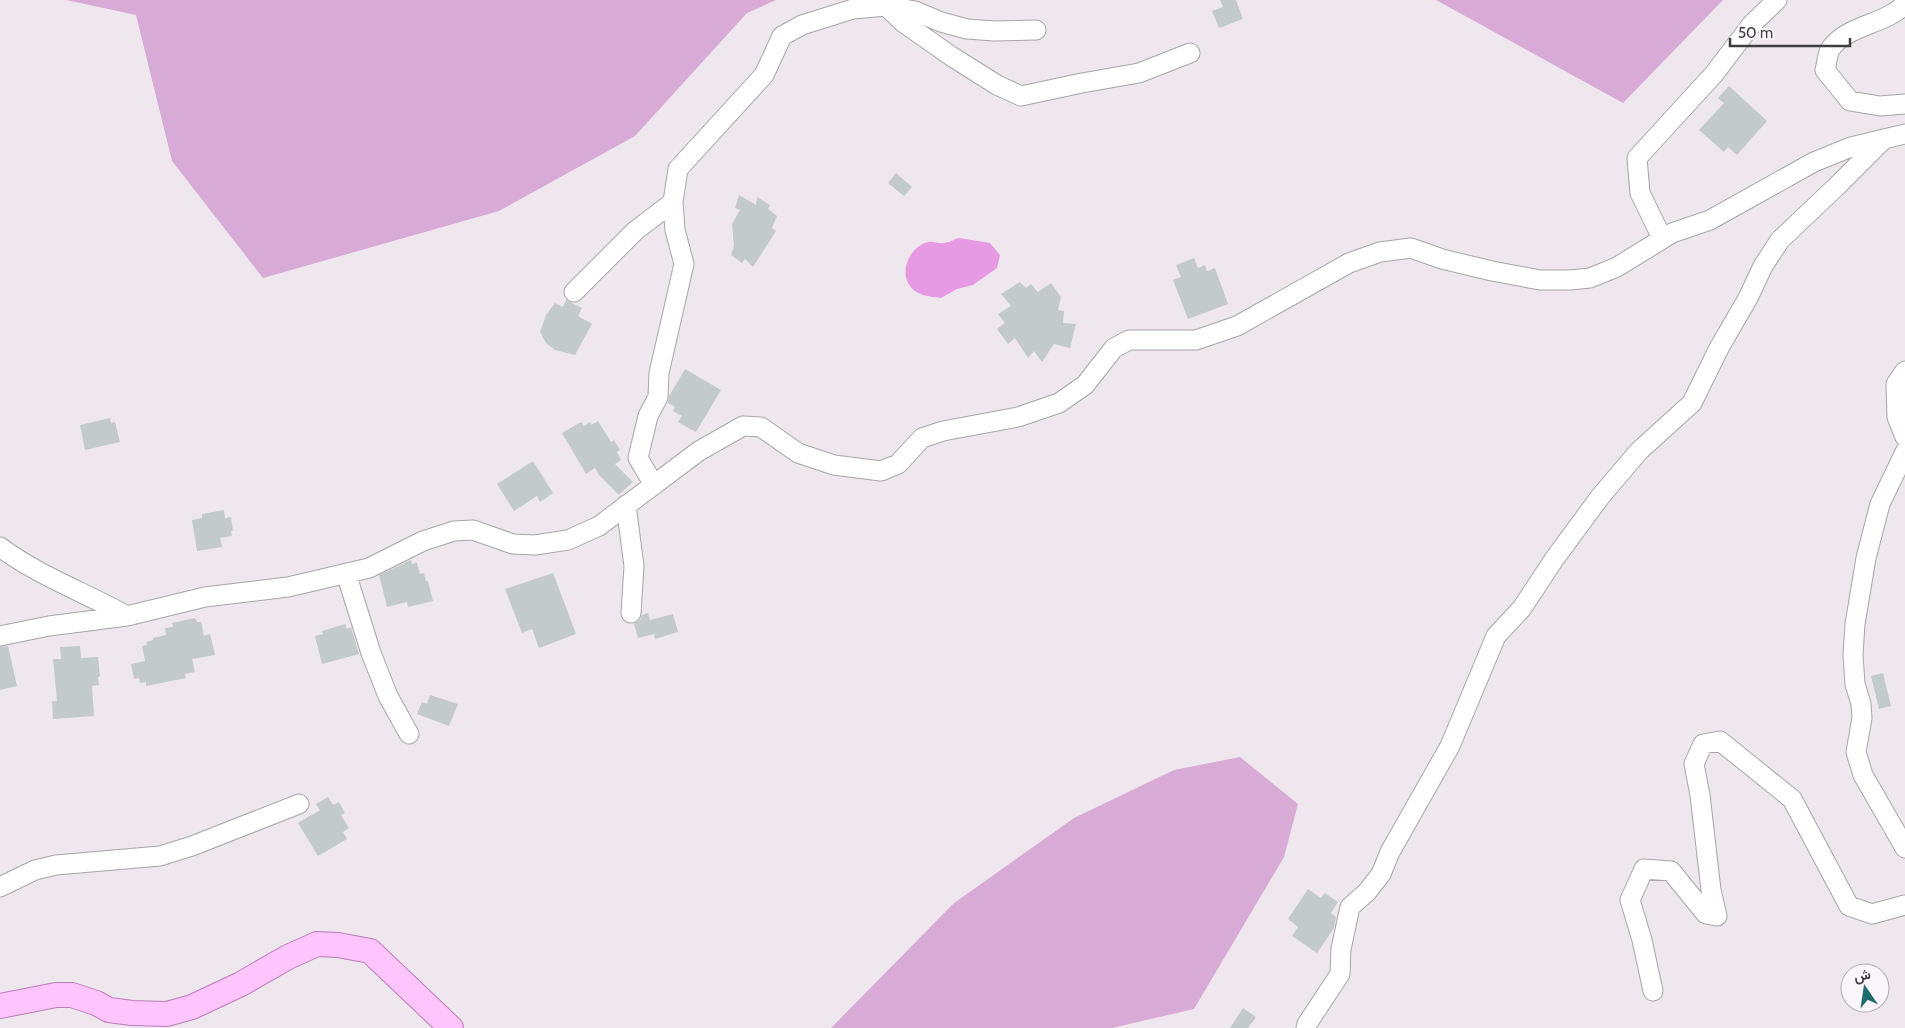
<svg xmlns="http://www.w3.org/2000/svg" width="1905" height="1028" viewBox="0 0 1905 1028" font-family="Cabin,Vazirmatn,sans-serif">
  <rect width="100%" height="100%" fill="#eee8ee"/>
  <path fill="#d8aad6" d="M 66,0 L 776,0 L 747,13 L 635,136 L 499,211 L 263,278 L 172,161 L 136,15 Z
    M 1436,0 L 1723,0 L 1623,103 Z
    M 1240,757 L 1298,804 L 1284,857 L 1194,1009 L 1112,1028 L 831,1028 L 954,903 L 1074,818 L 1174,770 Z"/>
  <path fill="#e69ae3" d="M 959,238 L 990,243 L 1000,255 L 997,268 L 973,285 L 957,289 L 941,298 C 932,297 922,296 915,291 C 896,277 908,247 928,242 C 933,241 939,244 944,243 C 949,243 954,239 959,238 Z"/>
  <path fill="#c2caca" d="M 1220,0 L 1236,0 L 1243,19 L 1219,28 L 1212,11 L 1223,7 Z
    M 1729,86 L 1767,121 L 1737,155 L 1728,147 L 1724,152 L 1699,130 L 1724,103 L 1718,98 Z
    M 896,173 L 912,187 L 904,196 L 888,183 Z
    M 739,195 L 756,205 L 757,197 L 770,205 L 768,209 L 777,216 L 772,228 L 776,231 L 753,267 L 745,259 L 742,263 L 731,255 L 734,246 L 732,224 L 740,210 L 735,208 Z
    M 1194,258 L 1198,268 L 1205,265 L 1207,271 L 1215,268 L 1228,304 L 1188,319 L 1173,280 L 1181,277 L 1176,265 Z
    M 1020,282 L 1026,288 L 1031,284 L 1038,292 L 1051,283 L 1061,297 L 1058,310 L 1064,311 L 1063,323 L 1076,324 L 1070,348 L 1054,344 L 1042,362 L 1034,351 L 1028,358 L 1015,338 L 1008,344 L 997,329 L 1005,323 L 998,314 L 1011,306 L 1001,294 Z
    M 566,300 L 582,308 L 578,316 L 592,324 L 575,355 L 555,350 L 546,343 L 540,332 L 546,315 L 555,303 L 563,307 Z
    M 685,369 L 721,390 L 696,432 L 678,422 L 682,416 L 673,411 L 675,407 L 668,403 L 669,396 Z
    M 110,418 L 111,423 L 115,422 L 120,442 L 85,450 L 80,425 Z
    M 598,421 L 611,442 L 614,440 L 620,450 L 617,452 L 621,460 L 615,464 L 633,482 L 619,495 L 599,475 L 595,468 L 586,474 L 562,433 L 581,422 L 584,426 L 590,422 L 591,425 Z
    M 533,461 L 553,493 L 540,502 L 537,496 L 514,511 L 497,484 Z
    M 224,510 L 225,518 L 231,517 L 233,531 L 231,531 L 232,536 L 220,538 L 222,547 L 197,551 L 192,520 L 202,518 L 202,514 Z
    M 411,560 L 412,564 L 417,563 L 420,574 L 424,573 L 426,581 L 428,581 L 433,601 L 408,607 L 407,602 L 387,607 L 379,575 Z
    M 553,573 L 576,634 L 539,648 L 532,629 L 522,633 L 505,589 Z
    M 648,613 L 650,620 L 673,614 L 678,632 L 655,639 L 654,634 L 638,638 L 634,624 L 640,620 L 642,615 Z
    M 195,618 L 197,622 L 201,622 L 204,636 L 210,634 L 215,655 L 192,659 L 195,672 L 185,674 L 186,678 L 146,686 L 146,682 L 140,683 L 139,678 L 134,679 L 131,664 L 145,661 L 142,646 L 147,645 L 146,642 L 153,640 L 153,638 L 166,635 L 165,628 L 173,627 L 172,623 Z
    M 345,624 L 347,629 L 351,627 L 359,654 L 322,664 L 315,636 L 323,634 L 322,631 Z
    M 8,646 L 17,686 L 0,690 L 0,647 Z
    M 80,646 L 81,658 L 98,657 L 100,677 L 98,677 L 99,685 L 92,686 L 94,716 L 53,719 L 52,701 L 57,701 L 53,659 L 61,659 L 60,647 Z
    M 1883,673 L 1891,706 L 1879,709 L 1871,676 Z
    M 430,695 L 458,704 L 449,726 L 417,714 L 422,702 L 427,704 Z
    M 328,797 L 333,805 L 339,802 L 345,813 L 341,815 L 349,828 L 343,832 L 347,839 L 318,856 L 298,823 L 320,810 L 316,804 Z
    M 1308,889 L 1321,898 L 1325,893 L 1338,902 L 1331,913 L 1336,917 L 1334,928 L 1317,953 L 1292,936 L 1298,927 L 1288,919 Z
    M 1243,1008 L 1256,1017 L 1248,1028 L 1230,1028 Z"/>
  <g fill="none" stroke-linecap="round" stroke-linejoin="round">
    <g stroke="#a9a4a8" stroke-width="21">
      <path id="minor" d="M 1905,4 C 1885,25 1849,24 1831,48 C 1827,53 1827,64 1825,70 L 1850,101 L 1880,106 L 1905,104
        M 886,6 L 915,11 L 941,22 L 967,29 L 994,31 L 1036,30
        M 673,202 L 678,169 L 764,75 L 782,36 L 802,25 L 853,9 L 886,6 L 904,23 L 951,56 L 997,85 L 1021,96 L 1082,83 L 1139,73 L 1190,53
        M 1662,238 L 1640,193 L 1637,158 L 1714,74 L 1752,24 L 1777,0
        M 574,292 L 635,231 L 673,202 L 675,230 L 684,264 L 659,373 L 658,397 L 648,416 L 638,458 L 654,485
        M 1905,371 L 1896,384 L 1897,417 L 1905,437
        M 1905,452 L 1880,504 L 1866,558 L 1855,624 L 1853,655 L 1855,684 L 1861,704 L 1862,718 L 1856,752 L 1863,775 L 1905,848
        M 626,505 L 634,566 L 631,613
        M 0,547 C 39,576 84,592 127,616 L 205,597 L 288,587 L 369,568 L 423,541 L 454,531 L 473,530 L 513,544 L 535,545 L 568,540 L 599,526 L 699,451 L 743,426 L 761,427 L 798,453 L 834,465 L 881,471 L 898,464 L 922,438 L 943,431 L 1018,417 L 1059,403 L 1085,385 L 1114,348 L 1129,340 L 1196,340 L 1237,326 L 1349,263 L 1380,252 L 1411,248 L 1442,259 L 1492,271 L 1540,280 L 1570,280 L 1590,278 L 1617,267 L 1672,233 L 1710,220 L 1814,162 L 1851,147 L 1905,134
        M 346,573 L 371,653 L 388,696 L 409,734
        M 0,636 L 49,626 L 127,616
        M 0,887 L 35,870 L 56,865 L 160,856 L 192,846 L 299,804
        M 1653,991 L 1642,940 L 1630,900 L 1644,869 L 1671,871 L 1706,914 L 1717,916 L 1711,890 L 1700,795 L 1694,764 L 1703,744 L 1720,741 L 1792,799 L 1849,906 L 1872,914 L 1905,905
        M 1306,1028 L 1307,1024 L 1340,974 L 1341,949 L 1350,907 L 1367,892 L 1381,874 L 1390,852 L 1450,746 L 1496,636 L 1522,608 L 1555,558 L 1600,497 L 1639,451 L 1692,403 L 1719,348 L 1748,298 L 1763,266 L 1780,240 L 1837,186 L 1884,139"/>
    </g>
    <g stroke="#bb7bb9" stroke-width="26">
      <path id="major" d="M 0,1006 L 56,995 L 72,995 L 96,1003 L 109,1010 L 132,1013 L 167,1014 L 192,1007 L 241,984 L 288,957 L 317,944 L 338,945 L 370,951 L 451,1028"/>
    </g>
    <use href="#minor" stroke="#fff" stroke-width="19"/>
    <use href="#major" stroke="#fec4fd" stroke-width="24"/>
  </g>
  <g transform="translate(1865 988) rotate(347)"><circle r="24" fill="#fbf6fb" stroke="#afacaf"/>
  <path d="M0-4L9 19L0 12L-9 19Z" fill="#206c6d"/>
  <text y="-8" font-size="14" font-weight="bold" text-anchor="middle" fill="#3e3c3e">ش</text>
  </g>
  <path d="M1730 38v8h120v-8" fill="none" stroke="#3e3c3e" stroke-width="2.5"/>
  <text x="1738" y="38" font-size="15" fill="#3e3c3e" stroke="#fbf6fb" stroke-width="4" paint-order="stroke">50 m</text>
</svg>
